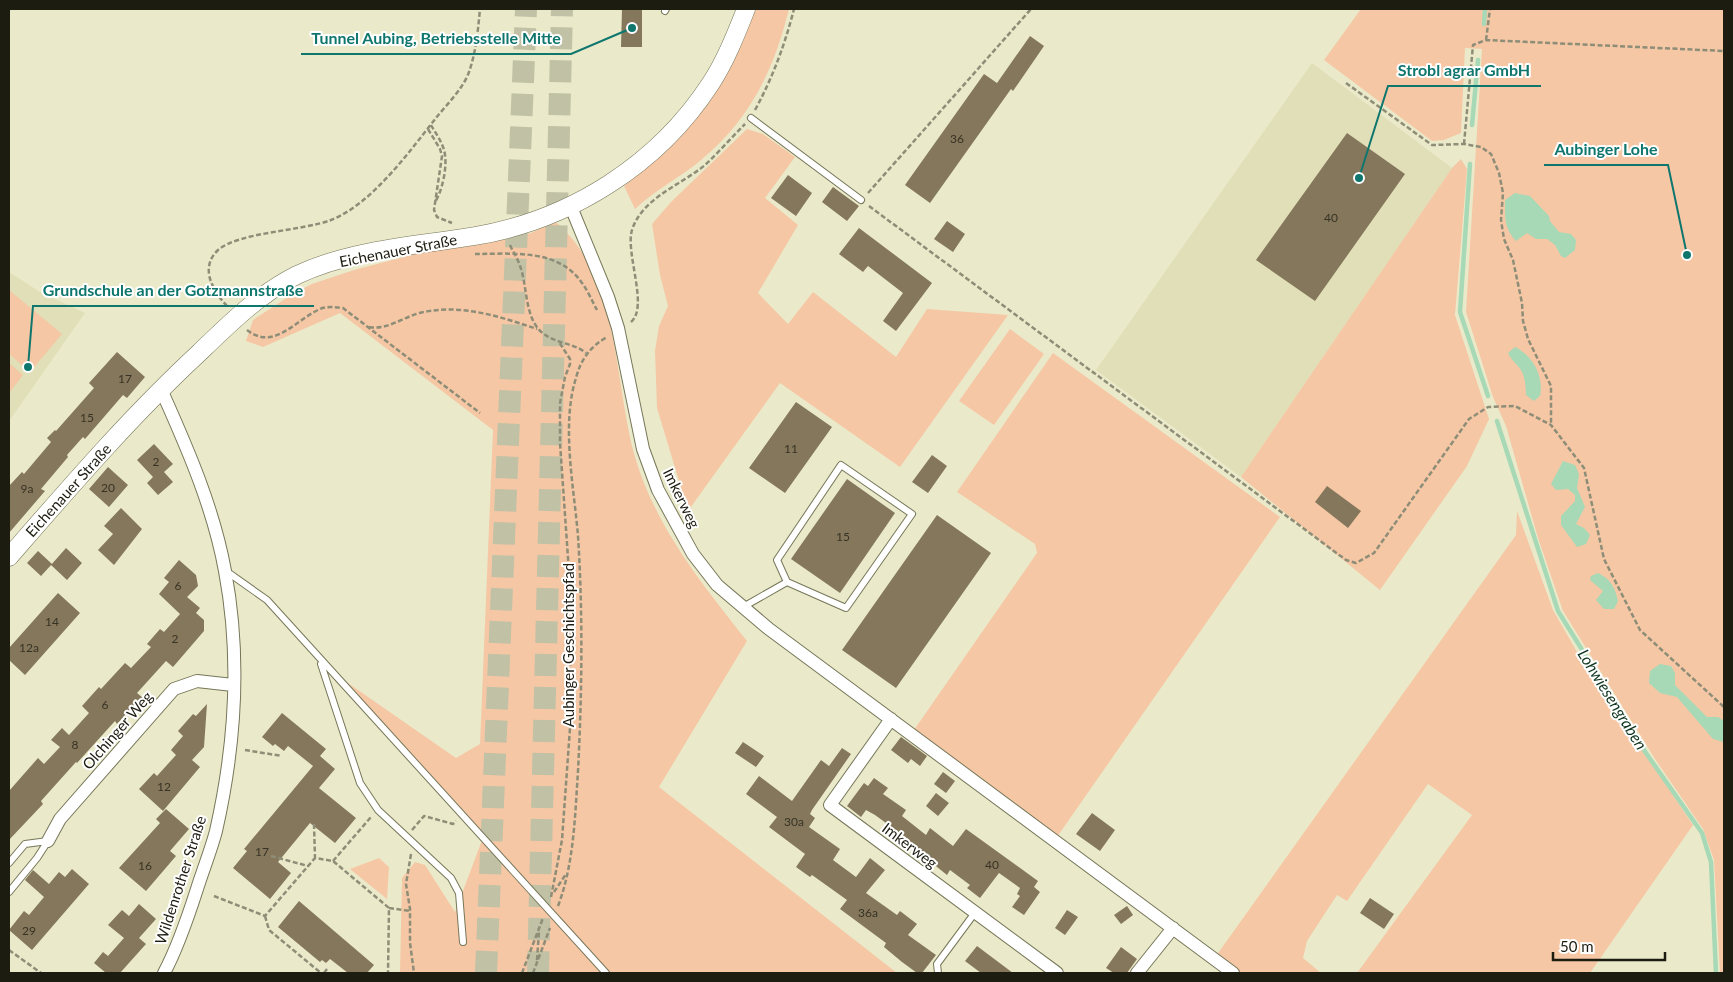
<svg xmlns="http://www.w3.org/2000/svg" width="1733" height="982" viewBox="0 0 1733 982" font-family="Lato,sans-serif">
  <rect width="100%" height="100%" fill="#eaeaca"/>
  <path fill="#e0dfb7" d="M 1312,63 L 1452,168 L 1241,477 L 1096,370 Z
    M 9,272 L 40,292 L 85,313 L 9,421 Z"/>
  <path fill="#f5c7a5" d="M 755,9 L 789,9 C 774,70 750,120 700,161 C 679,178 655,190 635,209 L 624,186 C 684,140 732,82 755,9 Z
    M 1361,9 L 1724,9 L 1724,973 L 1720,973 L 1714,860 L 1703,829 L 1655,759 L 1563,611 L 1538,538 L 1506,426 L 1493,397 L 1466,312 L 1482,49 L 1465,48 L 1461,133 L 1444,140 L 1432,141 L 1324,60 Z
    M 747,129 L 763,134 L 795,157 L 765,198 L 798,225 L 758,293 L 788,324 L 813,292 L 896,357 L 927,309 L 1008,315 L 900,467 L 780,383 L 688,511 L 657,408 L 655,351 L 659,326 L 668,306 L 660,275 L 652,224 L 671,202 Z
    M 1461,159 L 1467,169 L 1455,315 L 1489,419 L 1467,466 L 1380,590 L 1241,477 L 1452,168 Z
    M 557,223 C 620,278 614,383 635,457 C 656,528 703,585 747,641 L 659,787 L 897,973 L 400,973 L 402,878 L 415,862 L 425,865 L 455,912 L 484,835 L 345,681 L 456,758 L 480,744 L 493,430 L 340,313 L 263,347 L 246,341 L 253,320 L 294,293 L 312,284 L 354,270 L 415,254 L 531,233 L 550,224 Z
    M 9,290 L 62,334 L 30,372 L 9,354 Z
    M 1010,329 L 1044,354 L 994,425 L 959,401 Z
    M 1053,353 L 1280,517 L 1057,837 L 914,730 L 1037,553 L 1035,544 L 957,492 Z
    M 9,363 L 23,375 L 9,393 Z
    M 1517,511 L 1553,610 L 1580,657 L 1693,825 L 1590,973 L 1357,973 L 1472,815 L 1428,784 L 1347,901 L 1337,895 L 1307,941 L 1303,958 L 1321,973 L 1240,973 L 1216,956 L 1516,535 Z
    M 379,858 L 389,867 L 387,899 L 350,869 Z"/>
  <path fill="#a7d9b6" d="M 1515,193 L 1530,196 L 1549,216 L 1550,221 L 1559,232 L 1571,234 L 1576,240 L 1575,250 L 1565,258 L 1561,256 L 1555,245 L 1547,239 L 1536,239 L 1527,233 L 1516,241 C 1504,228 1505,218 1505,200 Z
    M 1515,347 C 1533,356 1544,376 1540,396 L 1534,401 L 1526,395 C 1526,387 1525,377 1521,370 C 1517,364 1511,360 1508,353 Z
    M 1563,461 L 1575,465 L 1579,474 L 1577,488 L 1585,507 L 1576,524 L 1584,528 L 1590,535 L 1586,544 L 1577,547 L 1561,525 L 1561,516 L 1575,501 L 1575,495 L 1568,489 L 1556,490 L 1551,484 Z
    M 1598,573 C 1611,579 1615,588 1618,601 L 1614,609 L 1604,609 L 1596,600 L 1603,591 L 1590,580 L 1591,576 Z
    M 1660,664 L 1671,666 L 1675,673 L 1675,685 L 1707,717 L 1718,717 L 1724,721 L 1724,742 L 1713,739 L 1677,697 L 1660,693 L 1649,683 L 1650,671 Z"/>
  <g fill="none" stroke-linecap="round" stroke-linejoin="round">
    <path stroke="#a7d9b6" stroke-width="4.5" d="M 1484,24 L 1485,9
      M 1472,125 L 1478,60
      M 1470,164 L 1460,312 L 1488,396
      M 1497,421 L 1558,611 L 1646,753 L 1702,833 L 1711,862 L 1716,973"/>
  </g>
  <path fill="#85775c" d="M 622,9 L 642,9 L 642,47 L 621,47 Z
    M 1030,36 L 1044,46 L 1013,91 L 1011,89 L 930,203 L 905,185 L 984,74 L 997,83 Z
    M 1347,133 L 1405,174 L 1315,301 L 1256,260 Z
    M 788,175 L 812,193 L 796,216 L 771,198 Z
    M 833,187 L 859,206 L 847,221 L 822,202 Z
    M 947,221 L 965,234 L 953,252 L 934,239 Z
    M 859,228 L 932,283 L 896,331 L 883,321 L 903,293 L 868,266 L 863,272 L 839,254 Z
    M 117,352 L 145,377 L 127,398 L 123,395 L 85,439 L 83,437 L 67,455 L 68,457 L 41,489 L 45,491 L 9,533 L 9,486 L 22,472 L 24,474 L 51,442 L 47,438 L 55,430 L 56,431 L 94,388 L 89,383 Z
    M 796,402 L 832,427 L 785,493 L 749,468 Z
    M 154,444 L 173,464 L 164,472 L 173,482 L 158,495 L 147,483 L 153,477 L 137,460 Z
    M 932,455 L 947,466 L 928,493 L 912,482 Z
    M 108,467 L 128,485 L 109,507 L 89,489 Z
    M 847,479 L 895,513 L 840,593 L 791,559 Z
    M 1327,486 L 1361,511 L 1348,528 L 1315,502 Z
    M 121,508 L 142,529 L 114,565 L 98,550 L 113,534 L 104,526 Z
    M 937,515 L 991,553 L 896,688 L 842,650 Z
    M 66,548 L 82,563 L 67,580 L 51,565 Z
    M 38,551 L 52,564 L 41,576 L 27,563 Z
    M 179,560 L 196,575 L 198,586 L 187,597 L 200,608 L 196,613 L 204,620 L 204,631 L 173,667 L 166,661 L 137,693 L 143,698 L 136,707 L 134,705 L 117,724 L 115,721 L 77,763 L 76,762 L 41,801 L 43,804 L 9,840 L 9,791 L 38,758 L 44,764 L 60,747 L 51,740 L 62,728 L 69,735 L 89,713 L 82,706 L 99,687 L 101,689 L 125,663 L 131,668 L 151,647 L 147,644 L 160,629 L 164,632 L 180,614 L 159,594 L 169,582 L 164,578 Z
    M 58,593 L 80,613 L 25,675 L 9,660 L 9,648 Z
    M 207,704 L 204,747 L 192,760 L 200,767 L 163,811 L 139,789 L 154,773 L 157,776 L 176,755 L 171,750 L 183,736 L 178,731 L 193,714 L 196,716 Z
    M 282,713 L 326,749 L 320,756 L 335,769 L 319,788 L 356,818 L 335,843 L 310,823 L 278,862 L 291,873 L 270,899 L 233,868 L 247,851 L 244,849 L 313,766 L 288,746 L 284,751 L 275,744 L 273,746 L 262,737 Z
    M 901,737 L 927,756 L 920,766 L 911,759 L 908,763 L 891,750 Z
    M 743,742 L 764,756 L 756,767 L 735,753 Z
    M 842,748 L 851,754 L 812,810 L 810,814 L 815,818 L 809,827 L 840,849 L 833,860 L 856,877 L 870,858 L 885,870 L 866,893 L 897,915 L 900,911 L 917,924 L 908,935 L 936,955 L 922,973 L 917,973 L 902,962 L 884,947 L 886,943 L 840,909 L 847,900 L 812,875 L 810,877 L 796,867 L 805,854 L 769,827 L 777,817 L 746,794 L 759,776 L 792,801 L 821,760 L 829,766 Z
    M 943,772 L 955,781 L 946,793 L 934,784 Z
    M 874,778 L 888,788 L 883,794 L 906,810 L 902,816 L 926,835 L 930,828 L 953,846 L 966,829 L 1038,881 L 1034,887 L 1040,892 L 1024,915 L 1012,907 L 1020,896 L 1017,894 L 1020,888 L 999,873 L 980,898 L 967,888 L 970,885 L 950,870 L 947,875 L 906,842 L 908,839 L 875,815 L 866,810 L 861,817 L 847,806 L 864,783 L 868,786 Z
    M 936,793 L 949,803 L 938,816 L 926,806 Z
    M 166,809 L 189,829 L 170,851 L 176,856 L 146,891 L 119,868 L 160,823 L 156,819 Z
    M 1092,813 L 1115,830 L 1100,851 L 1076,834 Z
    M 72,869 L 89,884 L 32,950 L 9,930 L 24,911 L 29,915 L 44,897 L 25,880 L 33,870 L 49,884 L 59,872 L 65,877 Z
    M 1370,898 L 1394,914 L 1384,929 L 1360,913 Z
    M 299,901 L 374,965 L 367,973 L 348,973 L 330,959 L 326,963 L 322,960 L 320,962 L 278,927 Z
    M 139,904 L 156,919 L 139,938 L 146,944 L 120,973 L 106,973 L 94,963 L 103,952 L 108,956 L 124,938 L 108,925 L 122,910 L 129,916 Z
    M 1127,906 L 1133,915 L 1121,924 L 1114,915 Z
    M 1067,910 L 1078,917 L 1065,935 L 1055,928 Z
    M 977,946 L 1013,973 L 981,973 L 965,961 Z
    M 1121,947 L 1137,959 L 1127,973 L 1114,973 L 1106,968 Z"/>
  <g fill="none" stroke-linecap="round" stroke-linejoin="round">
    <path stroke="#c1c1a5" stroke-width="22" stroke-dasharray="22 11" stroke-linecap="butt" d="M 486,973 L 526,9
      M 538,973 L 562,9"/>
    <g stroke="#767659" stroke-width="8">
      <path id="lane" d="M 665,11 L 666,9
        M 751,118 L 861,200
        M 226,571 L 267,600 L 606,973
        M 743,607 L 787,582 L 846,608 L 912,514 L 841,465 L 777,560 L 787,582
        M 321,664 L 360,783 L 378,810 L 451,878 L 459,893 L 463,942
        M 9,863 L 25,844 L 48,841
        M 9,892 L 37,858 L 48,841
        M 938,973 L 937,964 L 974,914"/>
    </g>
    <g stroke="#767659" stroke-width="14">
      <path id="street" d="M 571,207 L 608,297 L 618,328 L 643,449 L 658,490 L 693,554 L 717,585 L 769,629 L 1233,973
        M 159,390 L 164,396 C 189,452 214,510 225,571 C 241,656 235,747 216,831 C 211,850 203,870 197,889 C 188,917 178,947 164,973
        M 891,719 L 830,805 L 1057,973
        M 48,841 L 60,819 L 174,689 L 197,681 L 233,685
        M 1137,973 L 1173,928"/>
    </g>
    <g stroke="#767659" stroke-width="19">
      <path id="secondary" d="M 9,557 C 70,487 131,416 199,353 C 229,324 259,294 297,275 C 352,249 416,246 475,236 C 570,220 658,165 711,83 C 726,60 736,34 746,9"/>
    </g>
    <path stroke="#8e8d77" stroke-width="2.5" stroke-dasharray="5 2.5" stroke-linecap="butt" d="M 1486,40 L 1490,9
      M 1346,83 L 1432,145 L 1464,144 L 1481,147 L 1491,154 L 1499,173 L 1503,193 L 1501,220 L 1504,239 L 1513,260 L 1522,303 L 1523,321 L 1528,339 L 1551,386 L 1551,425
      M 755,110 C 773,77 785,44 794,9
      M 431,125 C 435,132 440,139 443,147 C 449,161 443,190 435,202
      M 428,129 L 440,149 L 442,156 L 434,210 L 437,217 L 452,223
      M 1464,144 L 1473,45 L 1486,40 L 1724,51
      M 868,193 L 1031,9
      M 869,206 L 1346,560 L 1356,563 L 1374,553 L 1469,419 L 1488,407 L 1515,406 L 1551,425 L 1584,468 L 1604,559 L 1640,630 L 1724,707
      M 510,245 C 513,252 518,259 520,266 C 528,287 524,320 544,334 C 557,344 574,343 586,353
      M 475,254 C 512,254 558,248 582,283 C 588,291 592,301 597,310
      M 227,306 C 213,291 199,268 218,250 C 239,232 302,231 331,220 C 372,204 409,152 436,118 C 447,104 463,89 469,72 C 476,52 478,30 480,9
      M 631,322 C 649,307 625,253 632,230 C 642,198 681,185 705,165 C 719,152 732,137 745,124
      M 369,327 C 387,331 406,315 424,312 C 463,304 501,317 537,329
      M 247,330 C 274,351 294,321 320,309 C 327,306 335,307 343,308 L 480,413
      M 245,750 L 282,756
      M 314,824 L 315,858
      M 412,830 L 424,816 L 453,824 L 456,821
      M 411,854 L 406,884 L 410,909 L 410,943 L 414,973
      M 271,856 L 308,866
      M 333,861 L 371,817
      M 554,892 L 566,874
      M 214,896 L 265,916 L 315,858 L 333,861 L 389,908 L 388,973
      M 551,897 L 562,840 L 570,728 L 571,601 L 560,443 L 560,403 L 565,377 L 570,364 L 570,359 L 559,342
      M 558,906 C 574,864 575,816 578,771 C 582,693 583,614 578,536 C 574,487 561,425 576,378 C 581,359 590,347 607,337
      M 389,908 L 410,911
      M 265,916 L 269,930 L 321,973
      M 9,950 L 41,973
      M 537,960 L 539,931
      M 324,973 L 327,969
      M 522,973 L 543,918
      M 533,973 L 550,928"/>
    <use href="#lane" stroke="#fff" stroke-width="6"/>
    <use href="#street" stroke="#fff" stroke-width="12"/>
    <use href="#secondary" stroke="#fff" stroke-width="18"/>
  </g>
  <g text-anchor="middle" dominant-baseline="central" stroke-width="4" stroke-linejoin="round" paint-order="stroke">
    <g font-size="12" fill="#373324">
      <text x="957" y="138">36</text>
      <text x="1331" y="217">40</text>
      <text x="125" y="378">17</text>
      <text x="87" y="417">15</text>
      <text x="791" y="448">11</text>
      <text x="156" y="461">2</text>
      <text x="108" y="487">20</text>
      <text x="27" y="488">9a</text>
      <text x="843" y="536">15</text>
      <text x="178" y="585">6</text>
      <text x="52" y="621">14</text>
      <text x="175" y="638">2</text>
      <text x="29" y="647">12a</text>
      <text x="105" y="704">6</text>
      <text x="75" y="744">8</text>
      <text x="164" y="786">12</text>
      <text x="794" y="821">30a</text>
      <text x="262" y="851">17</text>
      <text x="992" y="864">40</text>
      <text x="145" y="865">16</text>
      <text x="868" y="912">36a</text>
      <text x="29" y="930">29</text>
    </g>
    <g font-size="15" fill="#1d1c11" stroke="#fff">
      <text transform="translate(398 250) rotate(-11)">Eichenauer Straße</text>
      <text transform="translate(68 490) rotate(-48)">Eichenauer Straße</text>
      <text transform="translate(682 498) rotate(64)">Imkerweg</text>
      <text transform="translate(568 645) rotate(-90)">Aubinger Geschichtspfad</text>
      <text transform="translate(117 730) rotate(-49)">Olchinger Weg</text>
      <text transform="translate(910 845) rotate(37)">Imkerweg</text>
      <text transform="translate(180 880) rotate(-72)">Wildenrother Straße</text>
    </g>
    <g font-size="16" font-style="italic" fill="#0f361f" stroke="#fff">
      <text transform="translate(1613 699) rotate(58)">Lohwiesengraben</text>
    </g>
  </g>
  <path fill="none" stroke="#0f766e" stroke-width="2" d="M632 28L571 54H301M1359 178L1388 86H1541M1687 255L1668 165H1544M28 367L33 306H314"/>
  <g fill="#0f766e" stroke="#fff" stroke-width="2">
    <circle cx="632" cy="28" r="5"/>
    <circle cx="1359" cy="178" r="5"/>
    <circle cx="1687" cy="255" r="5"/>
    <circle cx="28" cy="367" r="5"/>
  </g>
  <g font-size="16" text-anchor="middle" font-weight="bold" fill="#0f766e" stroke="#fff" stroke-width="4" stroke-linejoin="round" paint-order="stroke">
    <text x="436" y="44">Tunnel Aubing, Betriebsstelle Mitte</text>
    <text x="1464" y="76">Strobl agrar GmbH</text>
    <text x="1606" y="155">Aubinger Lohe</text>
    <text x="173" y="296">Grundschule an der Gotzmannstraße</text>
  </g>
  <rect width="1733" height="982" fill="none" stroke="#1d1c11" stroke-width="20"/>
  <path d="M1553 952v8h112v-8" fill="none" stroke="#1d1c11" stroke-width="2.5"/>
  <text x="1560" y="952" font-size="15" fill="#1d1c11" stroke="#ffffff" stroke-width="4" paint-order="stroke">50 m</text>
</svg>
